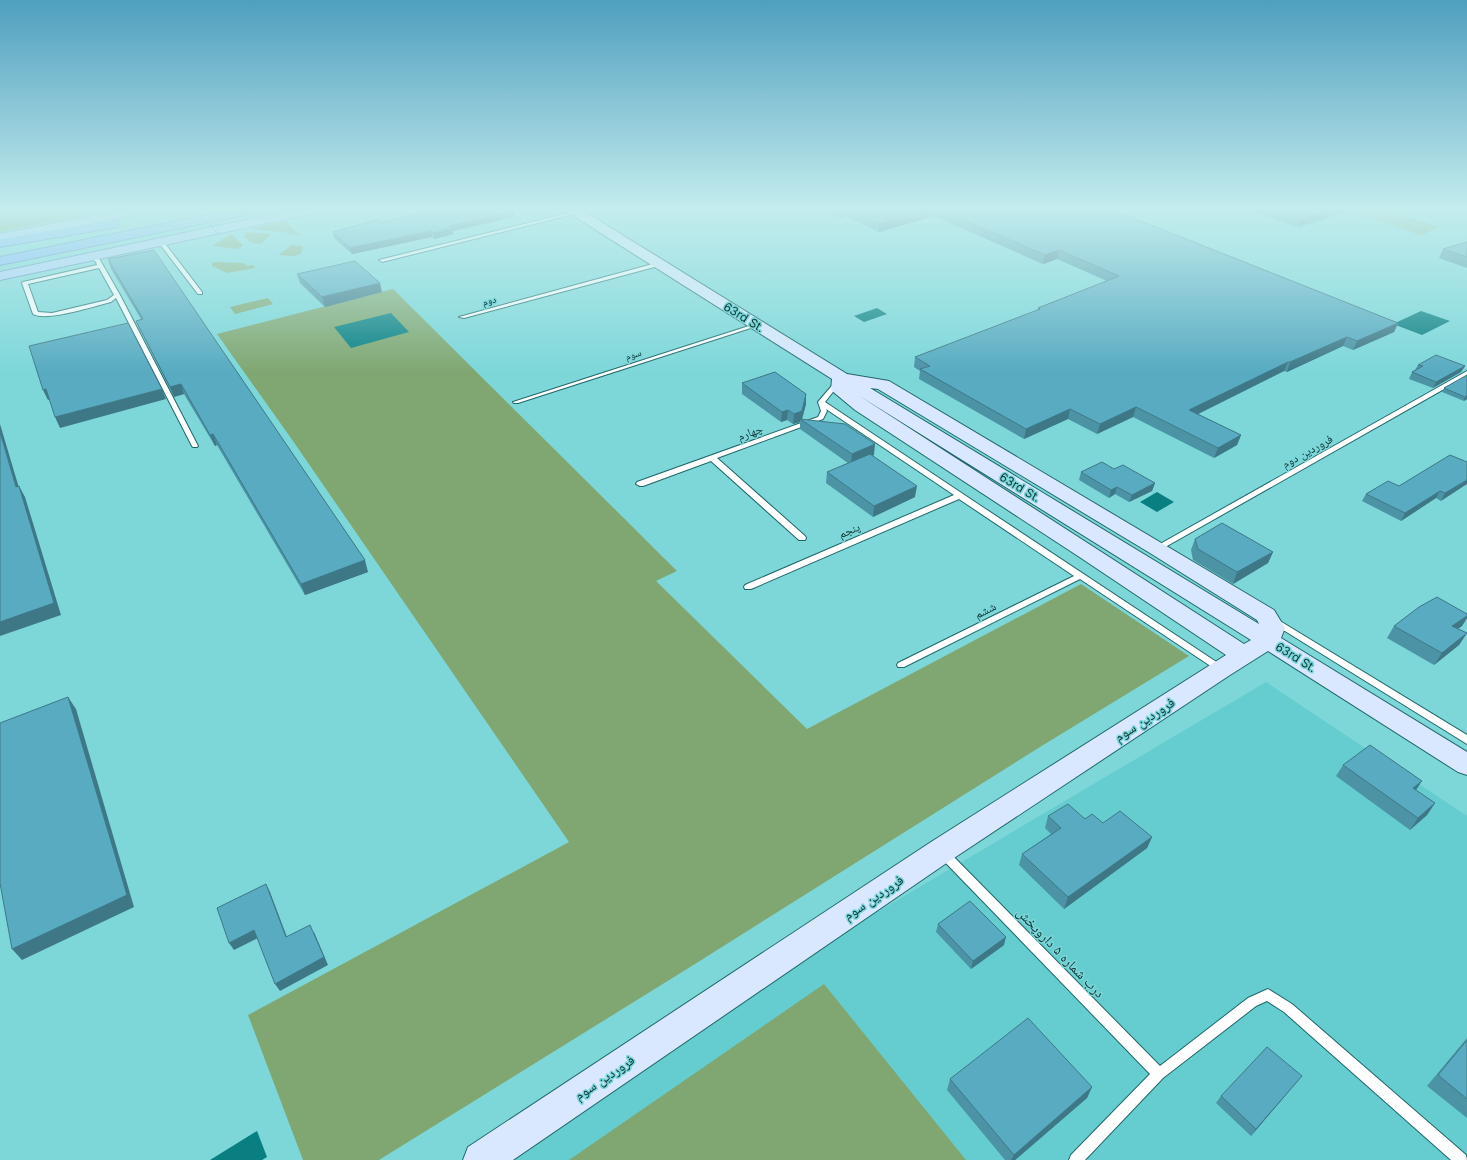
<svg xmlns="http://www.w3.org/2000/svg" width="1467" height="1160" viewBox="0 0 1467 1160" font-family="Inter,'Noto Naskh Arabic',sans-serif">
  <rect width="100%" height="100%" fill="#7dd7d9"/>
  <path fill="#65cdcf" d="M 1244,210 L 1358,210 L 1299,229 Z
    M 1266,682 L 1467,816 L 1467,1160 L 501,1160 L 806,954 Z"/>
  <path fill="#80a772" d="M 0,210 L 77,210 L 80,216 L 0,232 Z
    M 1362,210 L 1386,210 L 1440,227 L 1421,235 L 1354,213 Z
    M 285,221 L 301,236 L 283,232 L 249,229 Z
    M 244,232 L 271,234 L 261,244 L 252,243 L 243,236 L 247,235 Z
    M 231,234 L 243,245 L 239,249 L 212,246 Z
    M 291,245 L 303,246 L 301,254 L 294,256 L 279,255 Z
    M 214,262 L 244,263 L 247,266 L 253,265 L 255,268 L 227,273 L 212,266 L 212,263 Z
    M 393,289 L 677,571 L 656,581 L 807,729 L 1081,584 L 1189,656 L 1040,747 L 695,964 L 379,1160 L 303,1160 L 248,1015 L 569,842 L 293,441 L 217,334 Z
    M 268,298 L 273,304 L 235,314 L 230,307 Z
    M 824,984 L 966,1160 L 569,1160 Z"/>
  <path fill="#097f82" d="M 877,308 L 887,314 L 864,322 L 854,316 Z
    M 1421,311 L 1450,321 L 1422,335 L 1393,324 Z
    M 391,313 L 409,332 L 351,348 L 334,327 Z
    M 1157,492 L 1174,502 L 1157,512 L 1140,502 Z
    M 257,1131 L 267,1157 L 262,1160 L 210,1160 Z"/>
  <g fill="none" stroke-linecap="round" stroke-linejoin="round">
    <g stroke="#1f6769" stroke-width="2">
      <path id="lane" d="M 576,211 L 578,211 L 578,213 L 382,262 L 379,260 Z
        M 159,241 L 163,241 L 202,292 L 202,294 L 198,294 L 159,243 Z
        M 91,256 L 95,256 L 100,260 L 120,295 L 198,446 L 197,447 L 193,447 L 192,446 L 116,298 L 111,302 C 95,306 46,322 33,314 L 22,283 L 23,282 L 97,265 L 96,262 L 90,257 ZM 99,268 L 114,295 L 107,300 L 52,313 L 38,312 L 28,284 Z
        M 660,262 L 663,264 L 662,265 L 464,318 L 459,317 Z
        M 755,324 L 760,325 L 518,403 L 514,403 L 513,402 Z
        M 1467,371 L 1467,376 L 1160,550 L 1154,550 L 1153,548 Z
        M 837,381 L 840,383 L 825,402 L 984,508 L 1224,667 L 1225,669 L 1224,671 L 1218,671 L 1080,579 L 904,667 L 898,667 L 897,665 L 898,663 L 1074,576 L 959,499 L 751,589 L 745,589 L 744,587 L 745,585 L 954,495 L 826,409 L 827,411 L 823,419 L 717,458 L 805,536 L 806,538 L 805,540 L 799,540 L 711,461 L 643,486 L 640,486 L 636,484 L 637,482 L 818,417 L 821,411 L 818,402 L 835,382 Z
        M 1275,618 L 1467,735 L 1467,744 L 1272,623 L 1271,621 Z
        M 943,849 L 947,850 L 1160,1066 L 1248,998 L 1268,989 L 1292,1004 L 1466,1155 L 1467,1160 L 1451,1160 L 1284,1012 L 1267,1001 L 1256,1006 L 1163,1078 L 1085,1160 L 1069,1160 L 1071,1155 L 1150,1074 L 939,856 L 938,853 L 939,850 Z"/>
    </g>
    <g stroke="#1f6769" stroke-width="2">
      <path id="secondary" d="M 567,210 L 582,210 L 847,374 L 889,381 L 1274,610 L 1285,628 L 1281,638 L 1467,752 L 1467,775 L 1458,772 L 1268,651 L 1230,675 L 951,860 L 513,1160 L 463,1160 L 468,1147 L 931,842 L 1226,655 L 1078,556 L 855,410 L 831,390 L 832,379 L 569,213 ZM 870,388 L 878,389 L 1150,553 L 1257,620 L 1259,624 ZM 858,395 L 1251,640 L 1244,644 Z"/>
    </g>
    <g stroke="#5987b8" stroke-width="2">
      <path id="primary" d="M 121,210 L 146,210 L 144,213 L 140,214 L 0,242 L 0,234 Z
        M 292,210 L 316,210 L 314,213 L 310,214 L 0,280 L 0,272 Z"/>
    </g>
    <g stroke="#5987b8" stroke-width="2">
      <path id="highway" d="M 231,210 L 256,210 L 254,213 L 250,214 L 0,265 L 0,257 Z
        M 113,220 L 118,221 L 119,224 L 118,227 L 0,247 L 0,239 Z"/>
    </g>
    <use href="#lane" fill="#fff" fill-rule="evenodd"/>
    <use href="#secondary" fill="#d9e8fe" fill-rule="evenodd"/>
    <use href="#primary" fill="#b3d1fe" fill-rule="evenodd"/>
    <use href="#highway" fill="#81b3fd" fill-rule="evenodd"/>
    <path stroke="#4f9496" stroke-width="1.5" stroke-dasharray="1.5 2" stroke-linecap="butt" d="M 195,210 L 220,235"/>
  </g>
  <path fill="#4c93a6" d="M 824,210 L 1113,210 L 1398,323 L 1394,332 L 1353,350 L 1343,346 L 1287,372 L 1284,371 L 1198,414 L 1241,435 L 1237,445 L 1214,458 L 1133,417 L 1097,434 L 1068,419 L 1024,439 L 919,379 L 920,371 L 914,367 L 915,357 L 1038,310 L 1038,308 L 1107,281 L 1057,259 L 1043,264 L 934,216 L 879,232 L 846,216 L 840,218 Z
    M 1248,210 L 1350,210 L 1348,211 L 1298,227 Z
    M 514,217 L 453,231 L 453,234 L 434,239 L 432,237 L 352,254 L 334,238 L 333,232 L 383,222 Z
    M 1467,242 L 1467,268 L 1439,258 L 1443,249 Z
    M 108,259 L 368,572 L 305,595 L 217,445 L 215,446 L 184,394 L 174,397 L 140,330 L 136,321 L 141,319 L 111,269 Z
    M 297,274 L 382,292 L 325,307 L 300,283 Z
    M 1418,365 L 1465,366 L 1461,372 L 1433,388 L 1409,379 L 1412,372 L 1415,370 Z
    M 1467,375 L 1467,399 L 1464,401 L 1442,392 L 1444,388 Z
    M 742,383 L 806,404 L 802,419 L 874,455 L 872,456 L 915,497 L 873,517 L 826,483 L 827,472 L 848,463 L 800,429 L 800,422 L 793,424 L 787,420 L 781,422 L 742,394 Z
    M 1467,462 L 1441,501 L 1436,498 L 1401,521 L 1362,501 L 1366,494 L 1399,486 Z
    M 1114,469 L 1155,483 L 1152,491 L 1129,502 L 1115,494 L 1109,498 L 1079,480 L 1081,472 Z
    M 1195,539 L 1273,552 L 1268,563 L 1233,584 L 1193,560 L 1191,550 Z
    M 1467,614 L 1467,618 L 1462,626 L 1458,629 L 1467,633 L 1459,645 L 1434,665 L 1387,638 L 1394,626 Z
    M 1343,765 L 1435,803 L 1427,815 L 1410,830 L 1336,776 Z
    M 1048,816 L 1085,819 L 1103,823 L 1152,837 L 1147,848 L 1064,909 L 1019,865 L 1022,854 L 1051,834 L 1045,828 Z
    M 938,924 L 1004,945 L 971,969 L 936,932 Z
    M 1467,1038 L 1467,1118 L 1427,1086 Z
    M 950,1079 L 1092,1087 L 1087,1098 L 1015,1160 L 1005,1160 L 947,1090 Z
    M 1296,1083 L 1251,1136 L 1216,1103 L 1221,1096 Z"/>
  <path fill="#3e7887" d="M 840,210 L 846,210 L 846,216 L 840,218 Z
    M 928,210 L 935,210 L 934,216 L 879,232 L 879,224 Z
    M 1329,210 L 1350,210 L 1348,211 L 1298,227 L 1301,219 Z
    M 514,211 L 514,217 L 453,231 L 453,234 L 434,239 L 433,233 L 449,226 Z
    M 431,231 L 432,237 L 352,254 L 350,248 Z
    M 1059,250 L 1057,259 L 1043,264 L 1045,255 Z
    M 380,283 L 382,292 L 325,307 L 322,297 Z
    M 1398,323 L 1394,332 L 1353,350 L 1357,341 Z
    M 1347,337 L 1343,346 L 1287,372 L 1290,362 Z
    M 1288,362 L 1284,371 L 1186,420 L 1189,410 Z
    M 1465,366 L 1461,372 L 1433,388 L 1436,382 Z
    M 181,384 L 184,394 L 174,397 L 170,387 Z
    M 46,389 L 51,399 L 48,400 L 43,390 Z
    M 162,389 L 166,399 L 60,428 L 55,417 Z
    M 806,394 L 806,404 L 802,419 L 800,419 L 800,422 L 793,424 L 794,414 Z
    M 1467,396 L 1467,399 L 1464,401 L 1465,397 Z
    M 1136,407 L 1133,417 L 1097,434 L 1100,424 Z
    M 1070,409 L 1068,419 L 1024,439 L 1026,429 Z
    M 788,410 L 787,420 L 781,422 L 782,412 Z
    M 0,424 L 22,498 L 16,487 L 0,432 Z
    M 213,434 L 217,445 L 215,446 L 210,435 Z
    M 1241,435 L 1237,445 L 1214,458 L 1218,448 Z
    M 875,444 L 874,455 L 851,465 L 852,454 Z
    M 1467,480 L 1467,484 L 1441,501 L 1445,493 Z
    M 1155,483 L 1152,491 L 1129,502 L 1132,495 Z
    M 19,486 L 25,497 L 61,615 L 0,636 L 0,622 Z
    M 917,486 L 915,497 L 873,517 L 874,506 Z
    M 1117,487 L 1115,494 L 1109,498 L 1111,490 Z
    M 1440,491 L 1436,498 L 1401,521 L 1405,513 Z
    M 1273,552 L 1268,563 L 1233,584 L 1237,572 Z
    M 365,560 L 368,572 L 305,595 L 301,584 Z
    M 1467,616 L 1467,618 L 1462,626 L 1445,637 L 1452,626 Z
    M 1467,633 L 1459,645 L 1434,665 L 1442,653 Z
    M 68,697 L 76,709 L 134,907 L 22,960 L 12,949 Z
    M 1422,781 L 1414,793 L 1413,788 Z
    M 1435,803 L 1427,815 L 1410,830 L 1418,818 Z
    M 1152,837 L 1147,848 L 1064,909 L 1068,897 Z
    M 266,884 L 270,892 L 290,945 L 286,937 Z
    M 254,930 L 258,938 L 234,950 L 229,943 Z
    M 314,932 L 328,965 L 280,991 L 275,984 Z
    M 1006,937 L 1004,945 L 971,969 L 973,961 Z
    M 1302,1076 L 1296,1083 L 1251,1136 L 1256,1129 Z
    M 1092,1087 L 1087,1098 L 1015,1160 L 1011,1160 L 1014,1155 Z"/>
  <path fill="#58abc1" stroke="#3e7887" d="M 432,210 L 512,210 L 514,211 L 449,226 L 452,228 L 433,233 L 431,231 L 350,248 L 333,232 L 380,219 L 383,222 Z
    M 851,210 L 928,210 L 879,224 Z
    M 940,210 L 1113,210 L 1398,323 L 1357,341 L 1347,337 L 1290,362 L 1288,362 L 1189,410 L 1241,435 L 1218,448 L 1136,407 L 1100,424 L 1070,409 L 1026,429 L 920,369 L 930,366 L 915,357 L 1040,309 L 1038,308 L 1119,276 L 1059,250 L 1045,255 Z
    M 1274,210 L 1329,210 L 1301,219 Z
    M 1467,242 L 1467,257 L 1443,249 Z
    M 154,250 L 365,560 L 301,584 L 213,434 L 210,435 L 181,384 L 170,387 L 136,321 L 143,319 L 108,259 Z
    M 355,261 L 380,283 L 322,297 L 297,274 Z
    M 128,323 L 162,389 L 55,417 L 46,389 L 43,390 L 29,346 Z
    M 1436,355 L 1465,366 L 1436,382 L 1412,372 L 1423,366 L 1418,365 Z
    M 775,372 L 806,394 L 802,411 L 794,414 L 788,410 L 782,412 L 742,383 Z
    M 1467,375 L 1467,396 L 1465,397 L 1444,388 Z
    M 800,419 L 845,424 L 875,444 L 852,454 Z
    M 0,432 L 16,487 L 19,486 L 54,603 L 0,622 Z
    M 870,454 L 917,486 L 874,506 L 827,472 Z
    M 1450,455 L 1467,462 L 1467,480 L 1445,493 L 1440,491 L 1405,513 L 1366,494 L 1388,481 L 1399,486 Z
    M 1102,462 L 1114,469 L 1123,465 L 1155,483 L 1132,495 L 1117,487 L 1111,490 L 1081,472 Z
    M 1222,523 L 1273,552 L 1237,572 L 1198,549 L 1195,539 Z
    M 1437,597 L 1467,614 L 1467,616 L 1452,626 L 1467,633 L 1442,653 L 1394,626 L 1419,607 Z
    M 68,697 L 127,895 L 12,949 L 0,883 L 0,723 Z
    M 1370,745 L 1422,781 L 1413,788 L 1435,803 L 1418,818 L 1343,765 Z
    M 1068,804 L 1085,819 L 1092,814 L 1103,823 L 1120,811 L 1152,837 L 1068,897 L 1022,854 L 1061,828 L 1048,816 Z
    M 266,884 L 286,937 L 310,925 L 324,957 L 275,984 L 254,930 L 229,943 L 217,908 Z
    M 970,901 L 1006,937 L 973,961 L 938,924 Z
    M 1028,1018 L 1092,1087 L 1014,1155 L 950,1079 Z
    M 1467,1040 L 1467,1099 L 1438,1075 Z
    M 1267,1047 L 1302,1076 L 1256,1129 L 1221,1096 Z"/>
  <linearGradient id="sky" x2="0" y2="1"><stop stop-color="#4f9fbf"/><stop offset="0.56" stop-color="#c4edee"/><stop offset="1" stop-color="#c4edee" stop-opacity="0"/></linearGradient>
  <rect width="1467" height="372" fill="url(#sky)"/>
  <g text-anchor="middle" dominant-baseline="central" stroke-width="3" stroke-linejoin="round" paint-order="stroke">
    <g font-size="10" fill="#0e3637" stroke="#7dd7d9">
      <text transform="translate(489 300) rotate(-15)">دوم</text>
      <text transform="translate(633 354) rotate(-18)">سوم</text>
    </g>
    <g font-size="12" fill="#0e3637" stroke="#7dd7d9">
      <text transform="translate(744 317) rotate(32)">63rd St.</text>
      <text transform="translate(750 432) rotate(-20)">چهارم</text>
      <text transform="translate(1307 451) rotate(-29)">فروردین دوم</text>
      <text transform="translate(1020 487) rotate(31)">63rd St.</text>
      <text transform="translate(849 530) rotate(-23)">پنجم</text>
      <text transform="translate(985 610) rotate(-27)">ششم</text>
      <text transform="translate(1296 657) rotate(32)">63rd St.</text>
    </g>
    <g font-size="14" fill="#0e3637" stroke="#7dd7d9">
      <text transform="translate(1144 719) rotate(-33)">فروردین سوم</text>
      <text transform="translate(873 897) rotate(-34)">فروردین سوم</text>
      <text transform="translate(1061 952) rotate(46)">درب شماره ۵ داروپخش</text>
      <text transform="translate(604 1077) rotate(-34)">فروردین سوم</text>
    </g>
  </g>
</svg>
